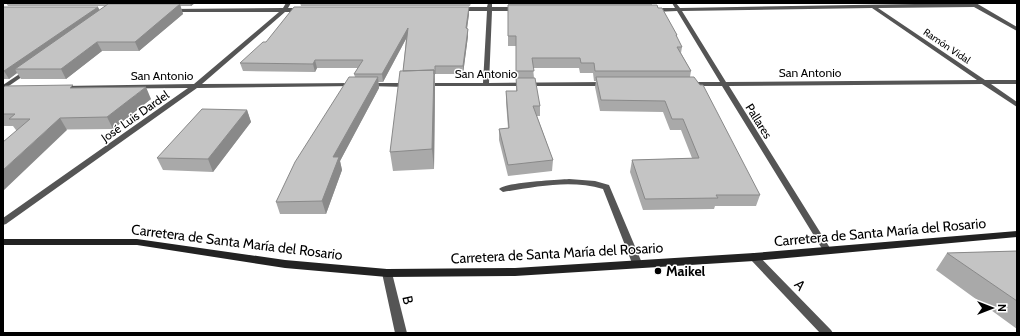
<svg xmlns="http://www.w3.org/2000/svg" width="1020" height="336" viewBox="0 0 1020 336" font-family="Cabin,sans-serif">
  <rect width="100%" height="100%" fill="#fff"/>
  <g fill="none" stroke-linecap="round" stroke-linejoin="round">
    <path fill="#555" fill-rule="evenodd" d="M 569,179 L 595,181 L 609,185 L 642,263 L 640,266 L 637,267 L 634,266 L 632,263 L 603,189 C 570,179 535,187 503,192 L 499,189 C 506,182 557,180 569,179 Z"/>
    <path fill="#555" fill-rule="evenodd" d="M 286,3 L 291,3 L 288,8 L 302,8 L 305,10 L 302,12 L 285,12 L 202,84 L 354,83 L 356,84 L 356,86 L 197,88 L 6,224 L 3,225 L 3,218 L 188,88 L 64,89 L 61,87 L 62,86 L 194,84 L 279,12 L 172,12 L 169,10 L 170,9 L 283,8 Z
      M 488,3 L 492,3 L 492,7 L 518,7 L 521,9 L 518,11 L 492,11 L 489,83 L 606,82 L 609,84 L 606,86 L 422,86 L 422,84 L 424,83 L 483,83 L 487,11 L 458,11 L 455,9 L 458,7 L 487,7 Z
      M 672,3 L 676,3 L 680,8 L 976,3 L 1017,27 L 1017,31 L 974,7 L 878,8 L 985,80 L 1017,80 L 1017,84 L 991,84 L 1017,102 L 1017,107 L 982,84 L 729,86 L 830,248 L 832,250 L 830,252 L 827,253 L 824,252 L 722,86 L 688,86 L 685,84 L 688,82 L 720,82 L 677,11 L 654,12 L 651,10 L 654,8 L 675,8 ZM 872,8 L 977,80 L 726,82 L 682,11 Z
      M 368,83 L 408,83 L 411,85 L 408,87 L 366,86 L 366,84 Z
      M 754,253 L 757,254 L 831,330 L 833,333 L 820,333 L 751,260 L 749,257 L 751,254 Z
      M 387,269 L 391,270 L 392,273 L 407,333 L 395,333 L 382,273 L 383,270 Z"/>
    <path fill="#555" fill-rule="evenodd" d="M 27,69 L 29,70 L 29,72 L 3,90 L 3,85 Z"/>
    <path fill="#222" fill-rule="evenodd" d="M 1017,231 L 1017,237 L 754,261 L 515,276 L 387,277 L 285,268 L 137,245 L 3,245 L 3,239 L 137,239 L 285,260 L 387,269 L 515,268 L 754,253 Z"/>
  </g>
  <path fill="#a9a9a9" d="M 6,3 L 117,3 L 114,4 L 121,4 L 120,3 L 195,3 L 191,6 L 180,6 L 183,14 L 139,51 L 102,51 L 66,79 L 21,79 L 17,73 L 9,79 L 3,79 L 3,7 L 100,10 L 105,6 L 8,6 Z
    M 300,3 L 471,3 L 470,6 L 301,6 Z
    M 508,3 L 652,3 L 652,5 L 658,8 L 677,35 L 677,38 L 682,47 L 681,53 L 691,71 L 690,77 L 760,195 L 756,206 L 715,206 L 714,209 L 643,210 L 630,172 L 632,160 L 692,158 L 681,130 L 670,130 L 663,112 L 600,111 L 595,87 L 596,81 L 594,81 L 593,73 L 580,73 L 579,68 L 533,68 L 534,78 L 540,106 L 540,116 L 537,116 L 553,160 L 552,171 L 508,176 L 499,140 L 499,129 L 508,128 L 506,102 L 506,91 L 516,91 L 516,46 L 508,46 Z
    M 469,7 L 469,14 L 467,29 L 468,29 L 468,36 L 463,74 L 435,74 L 435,88 L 434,169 L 393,171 L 390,152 L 403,71 L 406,39 L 383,82 L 378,82 L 379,88 L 340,161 L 342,170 L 326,214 L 280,214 L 276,202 L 355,77 L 354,74 L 358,68 L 317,68 L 315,72 L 243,71 L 240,63 L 266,42 Z
    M 3,88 L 75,88 L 151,99 L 113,129 L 16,130 L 13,126 L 3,126 Z
    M 247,110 L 251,122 L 213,172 L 163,170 L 157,158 Z
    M 1017,251 L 1017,329 L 936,270 L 947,253 Z"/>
  <path fill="#898989" d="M 110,3 L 117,3 L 111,6 Z
    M 190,3 L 195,3 L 191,6 Z
    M 180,4 L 183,14 L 139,51 L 135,42 Z
    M 98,7 L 102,14 L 15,69 L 17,73 L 9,79 L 4,71 Z
    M 469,7 L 469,14 L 466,35 L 466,28 Z
    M 408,28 L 408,35 L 383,82 L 382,74 Z
    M 468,29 L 468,36 L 463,74 L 463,66 Z
    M 97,42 L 102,51 L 66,79 L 61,69 Z
    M 315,60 L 317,68 L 315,72 L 313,64 Z
    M 434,70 L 435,88 L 434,169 L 432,149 Z
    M 378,77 L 379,88 L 340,161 L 342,170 L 326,214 L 322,201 L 333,157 Z
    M 146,87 L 151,99 L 113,129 L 107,117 Z
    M 247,110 L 251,122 L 213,172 L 208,159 Z
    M 60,118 L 67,130 L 3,191 L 3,170 Z"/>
  <path fill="#c4c4c4" stroke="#898989" d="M 108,4 L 180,4 L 135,42 L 97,42 L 61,69 L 15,69 Z
    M 508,5 L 657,5 L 658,8 L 662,8 L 677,35 L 676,35 L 682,47 L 677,47 L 691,71 L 595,71 L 594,63 L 581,63 L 580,58 L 532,58 L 534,71 L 516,71 L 516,36 L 508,36 Z
    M 3,7 L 98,7 L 4,71 L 3,71 Z
    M 294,7 L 469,7 L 466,28 L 468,29 L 463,66 L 435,66 L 435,74 L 434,74 L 434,70 L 403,71 L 408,28 L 382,74 L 354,74 L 363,60 L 315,60 L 313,64 L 240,63 L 263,42 L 266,42 Z
    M 434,70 L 432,149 L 390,152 L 400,71 Z
    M 349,77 L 378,77 L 333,157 L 339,157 L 322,201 L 276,202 L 295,162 Z
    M 596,77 L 694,77 L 700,85 L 703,85 L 760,195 L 716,195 L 718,198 L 645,199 L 632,160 L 699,158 L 683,119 L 672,119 L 665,101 L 601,100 Z
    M 516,78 L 535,78 L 540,106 L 533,106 L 553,160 L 508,165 L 499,129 L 509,128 L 506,91 L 517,91 Z
    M 73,85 L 70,88 L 146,87 L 107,117 L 60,118 L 3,170 L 3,142 L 30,119 L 9,119 L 15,114 L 3,114 L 3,88 L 5,86 Z
    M 202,109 L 247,110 L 208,159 L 157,158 Z
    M 1017,251 L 1017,301 L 947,253 Z"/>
  <circle fill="#000" stroke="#fff" stroke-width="1.5" cx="658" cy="271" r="4"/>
  <g text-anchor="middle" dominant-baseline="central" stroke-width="3" stroke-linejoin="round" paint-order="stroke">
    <g font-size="10" fill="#000" stroke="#fff">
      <text transform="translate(947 46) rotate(34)">Ramón Vidal</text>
    </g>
    <g font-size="12" fill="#000" stroke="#fff">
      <text x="810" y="72">San Antonio</text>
      <text x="486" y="73">San Antonio</text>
      <text x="162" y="75">San Antonio</text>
      <text transform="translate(135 116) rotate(-35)">José Luis Dardel</text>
      <text transform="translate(759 121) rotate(58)">Pallares</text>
    </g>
    <g font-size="14" fill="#000" stroke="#fff">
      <text transform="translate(880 232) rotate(-5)">Carretera de Santa María del Rosario</text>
      <text transform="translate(237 242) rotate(7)">Carretera de Santa María del Rosario</text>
      <text transform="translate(557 253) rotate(-3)">Carretera de Santa María del Rosario</text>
      <text transform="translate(800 285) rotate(46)">A</text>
      <text transform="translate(408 300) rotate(78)">B</text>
    </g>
    <g font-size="14" font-weight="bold" fill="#000" stroke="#fff" text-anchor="start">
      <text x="666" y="271">Maikel</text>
    </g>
  </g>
  <rect width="1020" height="336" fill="none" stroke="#000000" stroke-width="8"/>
  <g transform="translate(992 308) rotate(90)" stroke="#ffffff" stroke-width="3" paint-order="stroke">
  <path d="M0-3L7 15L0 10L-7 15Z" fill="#000000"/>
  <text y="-6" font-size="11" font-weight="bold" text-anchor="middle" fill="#000000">N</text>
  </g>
</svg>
